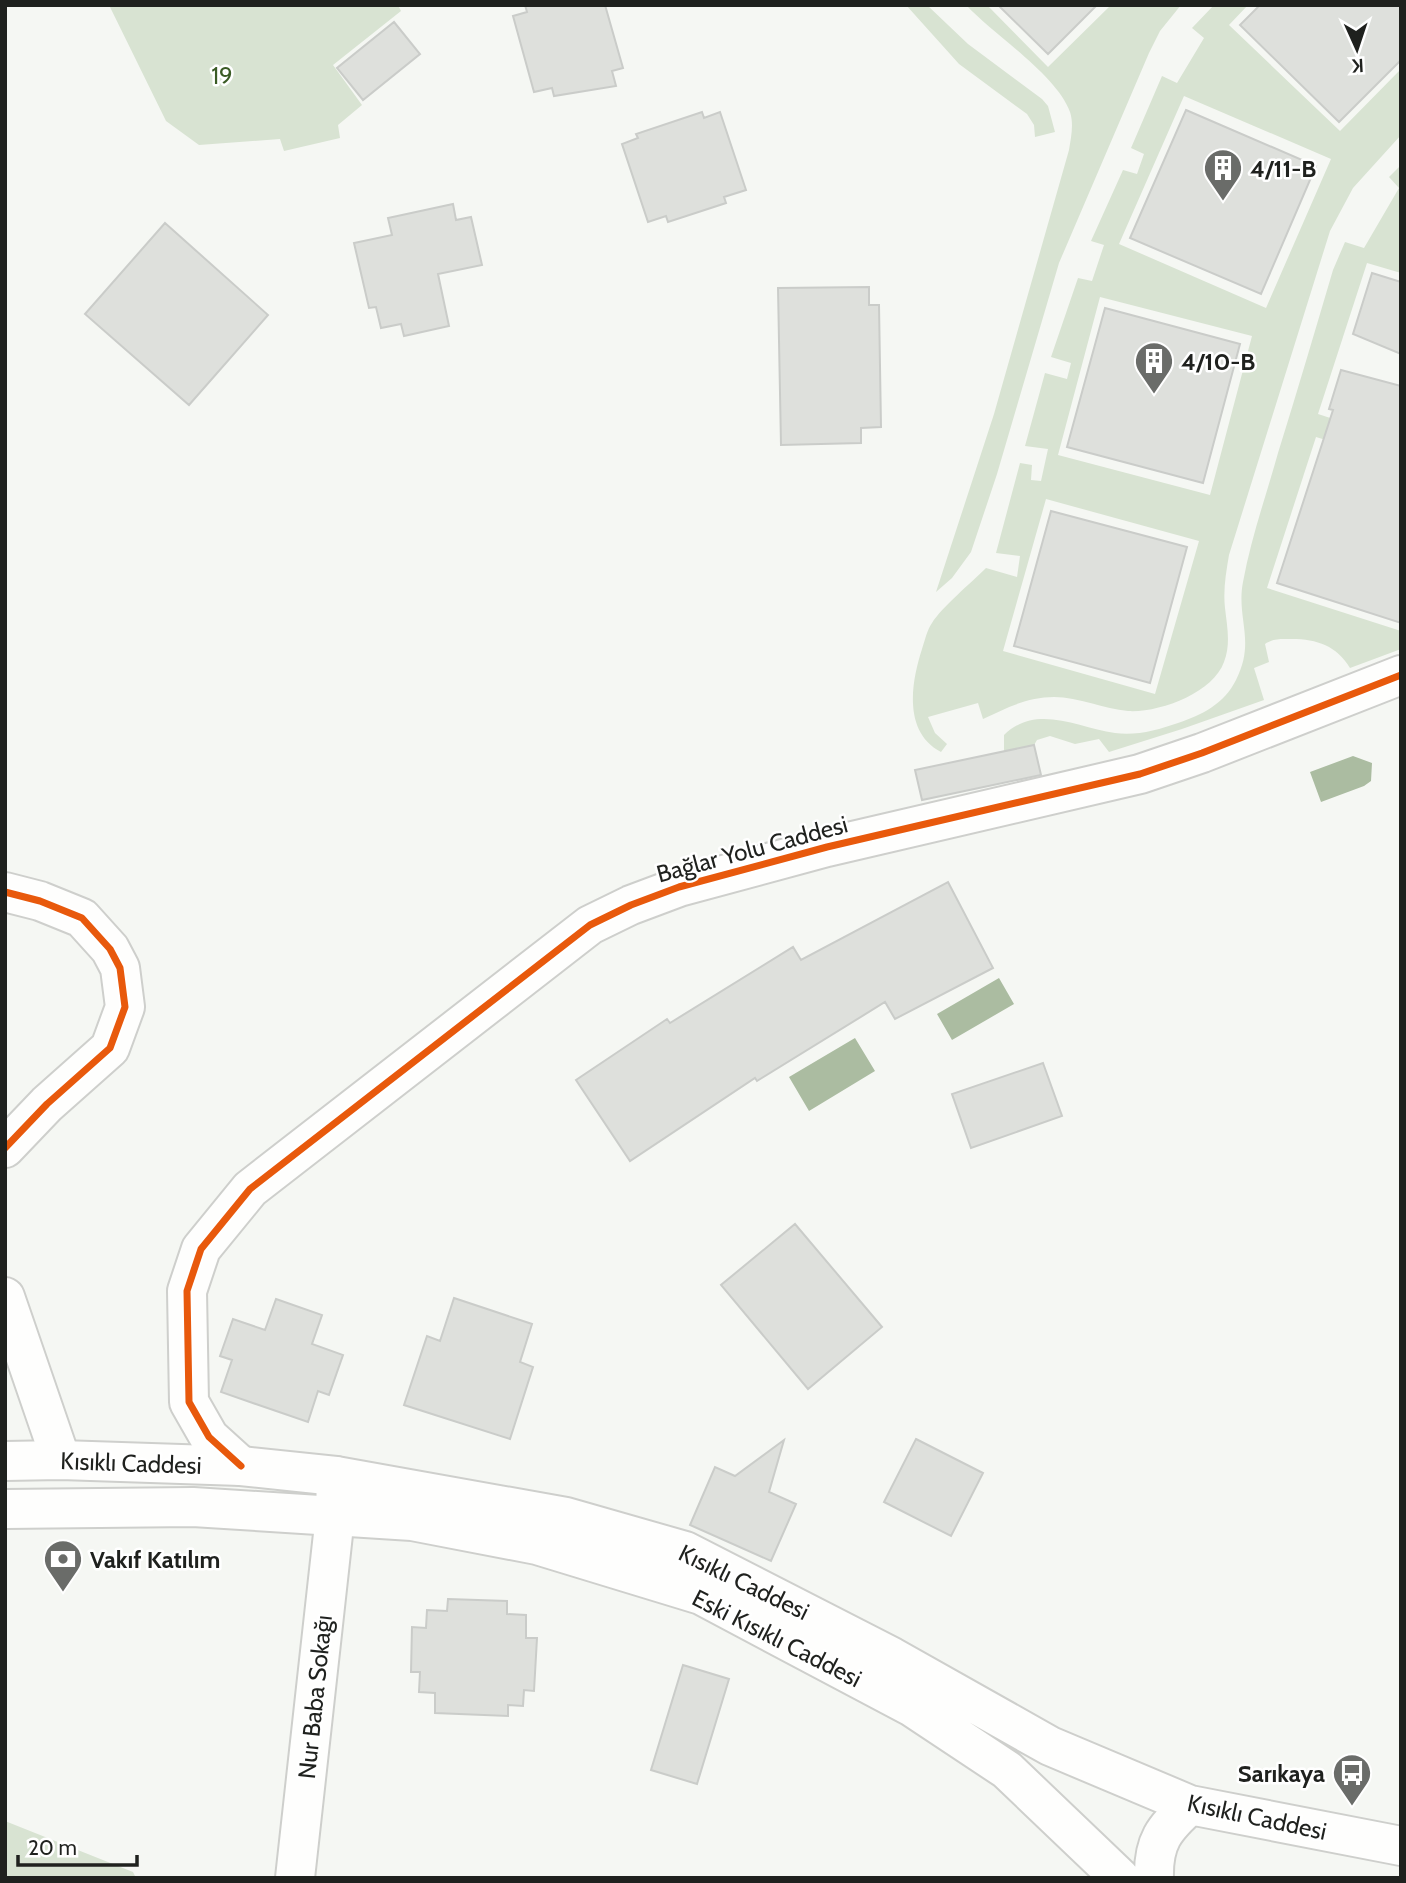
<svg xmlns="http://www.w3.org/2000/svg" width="1406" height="1883" viewBox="0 0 1406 1883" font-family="Cabin,sans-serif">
  <rect width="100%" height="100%" fill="#f5f7f3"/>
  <path fill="#d8e3d2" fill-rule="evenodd" d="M 109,5 L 398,5 L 401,11 L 333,65 L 362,105 L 338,125 L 340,138 L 284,151 L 280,139 L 199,145 L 166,121 Z
    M 906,5 L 927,5 L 968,44 L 1042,99 L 1048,106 L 1055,132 L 1035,137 L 1034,125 L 1027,114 L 959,64 Z
    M 966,5 L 987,5 L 1048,67 L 1111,5 L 1181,5 L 1160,31 L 1149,53 L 1059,263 L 997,474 L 971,552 L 952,578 L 936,592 L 994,414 L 1069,150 C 1071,138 1074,124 1070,112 C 1057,75 994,35 966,5 Z
    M 1214,5 L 1248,5 L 1229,25 L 1340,131 L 1401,69 L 1401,135 L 1353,188 L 1330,231 L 1229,555 C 1226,573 1223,590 1225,608 C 1227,626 1231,644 1224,662 C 1213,693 1159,713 1128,711 C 1104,709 1079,697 1054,697 C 1028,697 1006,708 983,719 L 978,703 L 928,717 L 935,733 L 947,744 L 941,752 C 903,732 911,683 922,649 C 925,640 927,630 932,623 C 941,608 972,582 986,568 L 1017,577 L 1020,556 L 996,553 L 1020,463 L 1032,465 L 1031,480 L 1041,481 L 1048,449 L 1025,446 L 1045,373 L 1067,379 L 1071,363 L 1051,357 L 1078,278 L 1092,281 L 1104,245 L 1091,241 L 1123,170 L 1137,174 L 1144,154 L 1131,148 L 1162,76 L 1177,83 L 1204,38 L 1192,28 ZM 1184,96 L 1331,159 L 1266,308 L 1119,244 ZM 1100,297 L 1252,336 L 1210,495 L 1058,455 ZM 1046,499 L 1199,541 L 1155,694 L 1003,651 Z
    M 1401,165 L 1401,273 L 1367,263 L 1318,414 L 1401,441 L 1401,463 L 1316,437 L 1267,588 L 1401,631 L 1401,649 L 1350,668 C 1337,646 1317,639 1292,639 C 1281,639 1274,638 1265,644 L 1269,662 L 1254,668 L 1264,700 L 1182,729 L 1109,752 L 1099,739 L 1075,744 L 1050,736 L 1037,740 L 1034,745 L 1004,751 L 1004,735 C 1037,703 1078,728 1115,733 C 1136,736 1158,730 1178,723 C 1202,715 1224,704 1236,680 C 1256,641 1236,618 1243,582 C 1251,538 1266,496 1278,453 C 1297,392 1315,331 1333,270 L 1345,242 L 1364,248 L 1399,188 L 1389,177 Z
    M 5,1821 L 133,1872 L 136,1878 L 5,1878 Z"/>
  <path fill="#abbca1" d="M 1353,756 L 1372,763 L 1371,781 L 1364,786 L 1321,802 L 1310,772 Z
    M 999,978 L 1014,1004 L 952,1040 L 937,1014 Z
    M 855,1038 L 875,1071 L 809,1111 L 789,1077 Z"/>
  <path fill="#dee0dc" stroke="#caccc9" stroke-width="2" d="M 525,5 L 605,5 L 623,68 L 612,71 L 616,86 L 554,96 L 552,88 L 534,92 L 513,16 L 527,12 Z
    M 998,5 L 1097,5 L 1048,54 Z
    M 1260,5 L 1401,5 L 1401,60 L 1339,122 L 1240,25 Z
    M 394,22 L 420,54 L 363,100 L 337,68 Z
    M 1186,110 L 1316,166 L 1261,294 L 1130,238 Z
    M 702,112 L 704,118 L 720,112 L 746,190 L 724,197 L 726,203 L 668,222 L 666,216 L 648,222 L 622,144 L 638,138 L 636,134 Z
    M 453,204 L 456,220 L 471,217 L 482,265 L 438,274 L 449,326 L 404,336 L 401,324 L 381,328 L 376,307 L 369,308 L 354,243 L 392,235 L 388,218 Z
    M 165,223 L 268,315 L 189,405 L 85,314 Z
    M 1372,273 L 1401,282 L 1401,354 L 1353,334 Z
    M 869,287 L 869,305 L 879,305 L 881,427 L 861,428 L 861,443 L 781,445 L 778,288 Z
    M 1105,308 L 1240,344 L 1203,483 L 1067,447 Z
    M 1341,370 L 1401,386 L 1401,623 L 1277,583 L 1333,410 L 1329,409 Z
    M 1051,511 L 1187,547 L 1150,683 L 1014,646 Z
    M 1034,745 L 1041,775 L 922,800 L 915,770 Z
    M 948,882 L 993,968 L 895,1019 L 885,1002 L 757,1081 L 755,1078 L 630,1161 L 576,1080 L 667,1019 L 670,1023 L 793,947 L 801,960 Z
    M 1043,1063 L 1062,1116 L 971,1148 L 952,1094 Z
    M 795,1224 L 882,1327 L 808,1389 L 721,1285 Z
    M 454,1298 L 532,1324 L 520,1362 L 533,1367 L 510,1439 L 404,1405 L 427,1336 L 440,1341 Z
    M 276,1299 L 322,1315 L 312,1344 L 343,1355 L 329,1395 L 318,1391 L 308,1422 L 221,1392 L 232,1360 L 220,1356 L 233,1319 L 265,1330 Z
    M 916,1439 L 983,1473 L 951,1536 L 884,1502 Z
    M 784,1440 L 769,1492 L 796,1504 L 771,1561 L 690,1525 L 715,1467 L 735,1476 Z
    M 448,1599 L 507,1601 L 507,1614 L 526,1615 L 526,1638 L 537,1638 L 534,1691 L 524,1690 L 523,1706 L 508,1705 L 508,1716 L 435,1713 L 435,1693 L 419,1692 L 420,1672 L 411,1672 L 412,1627 L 426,1628 L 427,1610 L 447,1611 Z
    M 683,1665 L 729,1679 L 697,1784 L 651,1770 Z"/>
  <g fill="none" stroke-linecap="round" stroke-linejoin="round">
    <g stroke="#cecfcc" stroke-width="42">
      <path id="minor" d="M 5,892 L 40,901 L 82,918 L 110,949 L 120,968 L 125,1007 L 110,1048 L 47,1104 L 5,1148
        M 5,1297 L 61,1460"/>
    </g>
    <g stroke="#cecfcc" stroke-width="42">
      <path id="tertiary" d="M 241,1466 L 209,1437 L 189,1402 L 187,1291 L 201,1249 L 250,1189 L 590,925 L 631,905 L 679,887 L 827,847 L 1140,774 L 1202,753 L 1401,675"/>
    </g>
    <g stroke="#cecfcc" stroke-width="42">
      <path id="secondary" d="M 295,1878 L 335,1516 L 336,1476"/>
    </g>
    <g stroke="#cecfcc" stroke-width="42">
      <path id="primary" d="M 5,1461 L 61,1460 L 241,1466 L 336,1476 L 566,1517 L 685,1551 L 892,1657 L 1050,1746 L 1190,1805 L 1401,1846
        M 5,1509 L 193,1507 L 412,1521 L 537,1545 L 701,1595 L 912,1707 L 1007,1770 L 1120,1878
        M 1154,1878 C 1153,1842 1164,1828 1190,1805"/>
    </g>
    <use href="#minor" stroke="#fefefd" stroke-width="38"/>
    <use href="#tertiary" stroke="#fefefd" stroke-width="38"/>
    <use href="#secondary" stroke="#fefefd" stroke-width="38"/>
    <use href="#primary" stroke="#fefefd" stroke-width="38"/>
    <g stroke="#fff" stroke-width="11">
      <path id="cycleway" d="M 5,892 L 40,901 L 82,918 L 110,949 L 120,968 L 125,1007 L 110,1048 L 47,1104 L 5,1148
        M 241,1466 L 209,1437 L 189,1402 L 187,1291 L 201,1249 L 250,1189 L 590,925 L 631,905 L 679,887 L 827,847 L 1140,774 L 1202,753 L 1401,675"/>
    </g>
    <use href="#cycleway" stroke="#e8590c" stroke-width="7"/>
  </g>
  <defs>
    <g id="building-pin" transform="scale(2.0125)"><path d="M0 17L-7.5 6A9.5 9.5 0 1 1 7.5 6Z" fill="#6a6c69" stroke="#fff"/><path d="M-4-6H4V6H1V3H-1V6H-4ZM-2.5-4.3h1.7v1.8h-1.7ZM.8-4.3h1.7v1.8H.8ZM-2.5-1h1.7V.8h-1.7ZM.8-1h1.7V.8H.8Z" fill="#fff"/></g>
    <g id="bank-pin" transform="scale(2.0125)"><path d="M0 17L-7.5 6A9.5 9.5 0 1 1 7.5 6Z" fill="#6a6c69" stroke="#fff"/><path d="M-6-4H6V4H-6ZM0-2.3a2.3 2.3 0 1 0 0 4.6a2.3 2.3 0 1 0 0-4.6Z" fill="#fff"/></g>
    <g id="bus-pin" transform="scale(2.0125)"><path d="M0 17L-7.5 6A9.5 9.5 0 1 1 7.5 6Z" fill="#6a6c69" stroke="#fff"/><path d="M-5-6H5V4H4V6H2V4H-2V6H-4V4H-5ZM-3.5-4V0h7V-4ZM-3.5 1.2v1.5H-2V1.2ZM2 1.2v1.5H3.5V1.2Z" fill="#fff"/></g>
  </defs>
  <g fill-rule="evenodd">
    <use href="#building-pin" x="1223" y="168"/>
    <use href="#building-pin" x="1154" y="361"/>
    <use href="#bank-pin" x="63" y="1559"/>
    <use href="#bus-pin" x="1352" y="1773"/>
  </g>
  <g text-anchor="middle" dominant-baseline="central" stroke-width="5" stroke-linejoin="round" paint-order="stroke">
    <g font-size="24" fill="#3a5b25" stroke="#fff">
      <text x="222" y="75">19</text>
    </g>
    <g font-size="24" font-weight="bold" fill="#1f211e" stroke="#fff" text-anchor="start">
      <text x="1250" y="168">4/11-B</text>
      <text x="1181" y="361">4/10-B</text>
      <text x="90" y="1559">Vakıf Katılım</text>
      <text x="1325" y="1773" text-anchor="end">Sarıkaya</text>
    </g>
    <g font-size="24" fill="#1f211e" stroke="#fff">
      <text transform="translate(752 849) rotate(-15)">Bağlar Yolu Caddesi</text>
      <text transform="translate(131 1463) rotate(2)">Kısıklı Caddesi</text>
      <text transform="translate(744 1582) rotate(26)">Kısıklı Caddesi</text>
      <text transform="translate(777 1638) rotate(27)">Eski Kısıklı Caddesi</text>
      <text transform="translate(315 1697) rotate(-84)">Nur Baba Sokağı</text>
      <text transform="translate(1257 1817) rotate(12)">Kısıklı Caddesi</text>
    </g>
  </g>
  <rect width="1406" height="1883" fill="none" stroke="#1f211e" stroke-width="14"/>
  <g transform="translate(1357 49) rotate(177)" stroke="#ffffff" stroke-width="5" paint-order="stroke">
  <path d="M0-5L12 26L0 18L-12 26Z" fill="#1f211e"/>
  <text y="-10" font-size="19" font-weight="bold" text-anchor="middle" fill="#1f211e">K</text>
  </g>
  <path d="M18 1855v10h119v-10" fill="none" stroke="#1f211e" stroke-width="3.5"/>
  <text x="28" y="1855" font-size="21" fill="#1f211e" stroke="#ffffff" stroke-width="5" paint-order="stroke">20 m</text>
</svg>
